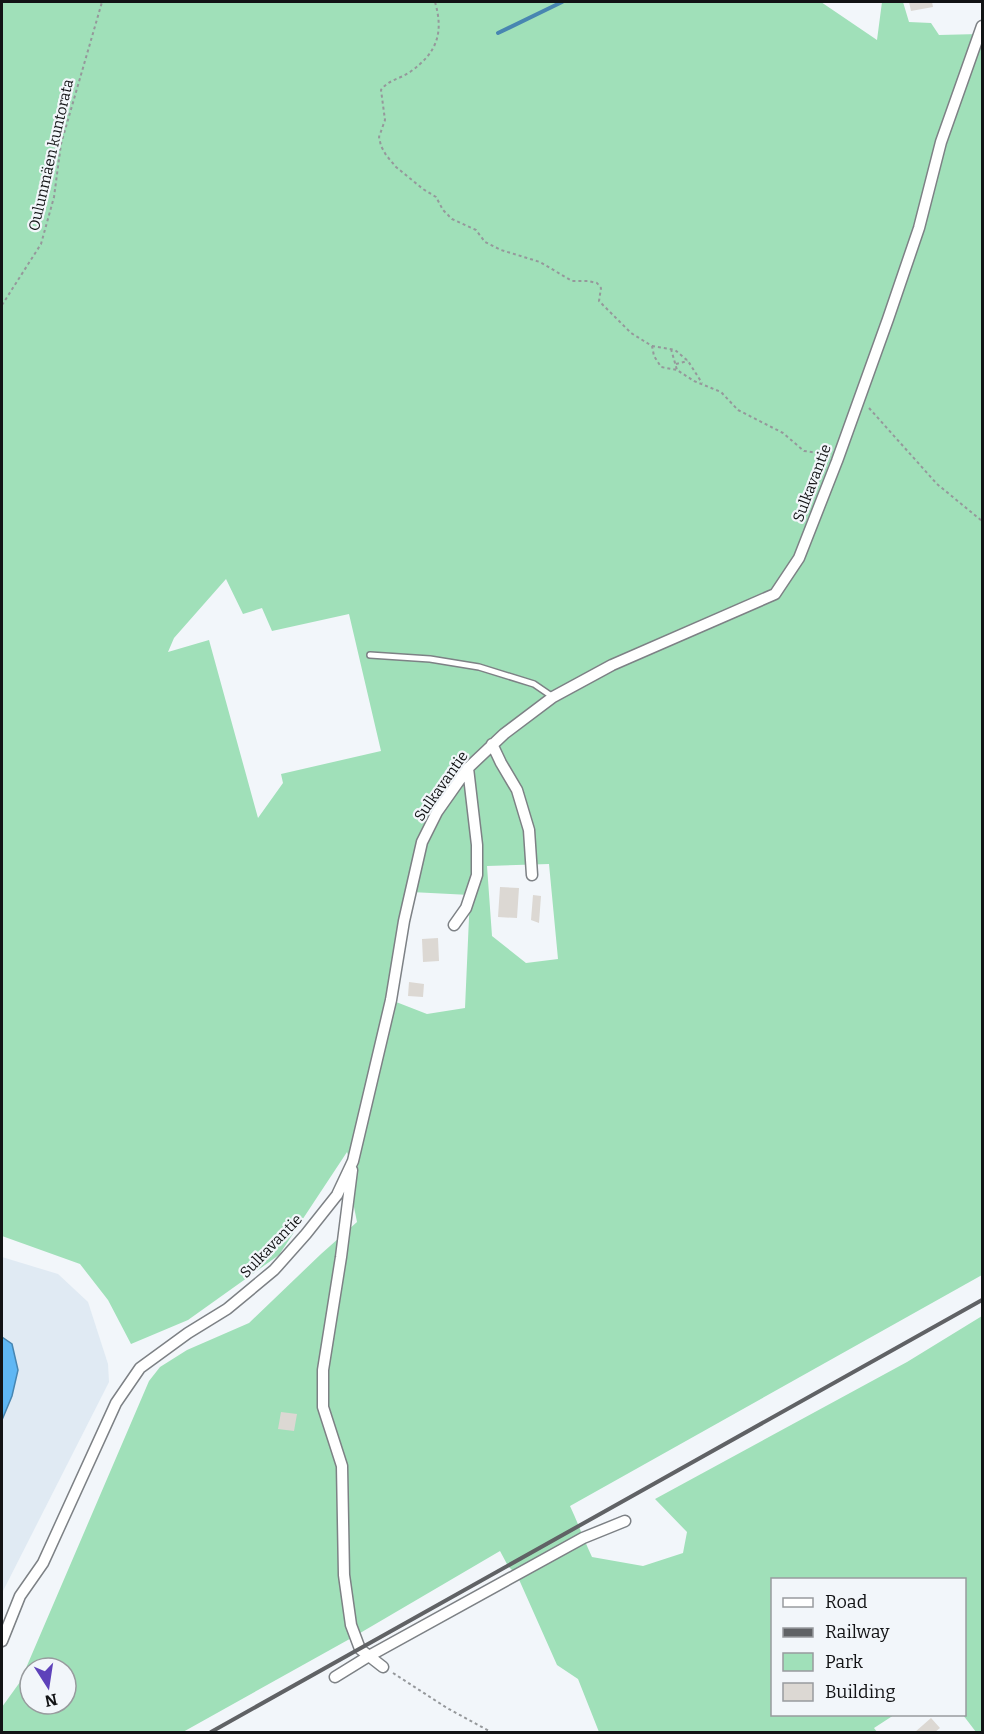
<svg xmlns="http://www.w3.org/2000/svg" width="984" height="1734" viewBox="0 0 984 1734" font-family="Bitter,serif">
  <rect width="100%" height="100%" fill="#f2f6fa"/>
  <path fill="#e0eaf3" d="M 2,1257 L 58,1274 L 88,1302 L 108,1364 L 109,1382 L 2,1593 Z"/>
  <path fill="#a0e0b9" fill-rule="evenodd" d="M 2,2 L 821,2 L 877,40 L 882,2 L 903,2 L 909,22 L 931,23 L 939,35 L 979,34 L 982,26 L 982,1275 L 570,1506 C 578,1523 584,1540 592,1557 L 643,1566 L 683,1553 L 687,1532 L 655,1499 L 907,1362 L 982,1316 L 982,1732 L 976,1732 L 963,1715 L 964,1580 L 772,1580 L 772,1714 L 894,1715 L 874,1728 L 877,1732 L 599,1732 L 578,1679 L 557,1665 L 517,1575 L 508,1566 L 500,1551 L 355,1636 L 183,1732 L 2,1732 L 2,1707 L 20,1682 L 149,1381 L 160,1367 L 187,1350 L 249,1323 L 321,1254 L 357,1222 L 350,1187 L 352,1169 L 347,1152 L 279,1255 L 188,1320 L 131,1344 L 108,1300 L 80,1264 L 2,1236 ZM 226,579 L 243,614 L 262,608 L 272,631 L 349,614 L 381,751 L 281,774 L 283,783 L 258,818 L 209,640 L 168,652 L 174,638 ZM 549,864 L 558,959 L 526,963 L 492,936 L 487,866 ZM 411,892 L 470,895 L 465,1008 L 427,1014 L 391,1000 ZM 30,1668 L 66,1668 L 66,1704 L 30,1704 Z"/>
  <path fill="#5fb7f4" stroke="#4886b1" stroke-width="1.5" d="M 2,1337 L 12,1344 L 18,1370 L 12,1396 L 2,1420 Z"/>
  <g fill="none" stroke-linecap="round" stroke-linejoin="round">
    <path stroke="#4886b1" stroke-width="4" d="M 498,33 L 562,2"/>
  </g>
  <path fill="#dcd8d3" d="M 909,2 L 932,2 L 933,7 L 911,11 Z
    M 500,887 L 519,888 L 517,918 L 498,917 Z
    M 533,895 L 541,896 L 539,923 L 531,920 Z
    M 438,938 L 439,961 L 423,962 L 422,939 Z
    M 409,982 L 424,984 L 423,997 L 408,996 Z
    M 281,1412 L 297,1414 L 294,1431 L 278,1429 Z
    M 931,1718 L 940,1728 L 935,1732 L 915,1732 Z"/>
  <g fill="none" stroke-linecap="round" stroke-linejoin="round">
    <g stroke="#7d8185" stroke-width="8">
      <path id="service" d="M 370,655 L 430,659 L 479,667 L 534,684 L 553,697"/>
    </g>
    <g stroke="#7d8185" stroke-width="13">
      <path id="minor" d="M 492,744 L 501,763 L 517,790 L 529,830 L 532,875
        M 454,925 L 466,908 L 477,875 L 477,845 L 468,768
        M 352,1170 L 341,1257 L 323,1370 L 323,1407 L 342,1466 L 344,1575 L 351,1625 L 360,1649 L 383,1667
        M 2,1641 L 20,1596 L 43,1563 L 116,1403 L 140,1368 L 188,1333 L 227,1309 L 274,1270 L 306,1234 L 337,1195 L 353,1161 L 391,1000 L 404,921 L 422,842 L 437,812 L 468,768 L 504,734 L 553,697 L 612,665 L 775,594 L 799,558 L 837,461 L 888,319 L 919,228 L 941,142 L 982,26
        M 335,1677 L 369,1656 L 583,1538 L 625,1521"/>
    </g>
    <path stroke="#95989b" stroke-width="2" stroke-dasharray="3 3" stroke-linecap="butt" d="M 435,2 C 444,33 437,53 410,72 C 400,79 388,80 381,90 L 385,120 L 379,137 L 381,146 L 386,155 L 396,167 L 423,189 L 436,197 L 443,210 L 452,219 L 476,230 L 485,242 L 501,250 L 540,262 L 572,281 L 588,281 L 597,283 L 601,288 L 599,301 L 631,333 L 652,346 L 654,356 L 661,367 L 677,370 L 694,381 L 721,392 L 738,410 L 783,433 L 804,451 L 827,454
      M 2,305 L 41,244 L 54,197 L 61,144 L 102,2
      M 652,346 L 675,350 L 688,361 L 702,383
      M 671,349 L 677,370
      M 676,364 L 688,361
      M 869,408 L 937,484 L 982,521
      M 393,1673 L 447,1708 L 491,1732"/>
    <use href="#service" stroke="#fff" stroke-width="5"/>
    <use href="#minor" stroke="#fff" stroke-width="10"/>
    <path stroke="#606265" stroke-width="4" d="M 211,1732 L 982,1300"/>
  </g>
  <g text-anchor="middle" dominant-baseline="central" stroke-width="4.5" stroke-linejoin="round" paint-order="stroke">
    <g font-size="15" fill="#121315" stroke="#f2f6fa">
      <text transform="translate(51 155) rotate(-77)">Oulunmäen kuntorata</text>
      <text transform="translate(812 483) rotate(-69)">Sulkavantie</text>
      <text transform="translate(441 786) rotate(-55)">Sulkavantie</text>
      <text transform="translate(271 1246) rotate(-46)">Sulkavantie</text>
    </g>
  </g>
  <rect width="984" height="1734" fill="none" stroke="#121315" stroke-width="6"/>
  <rect x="771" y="1578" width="195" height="138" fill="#f2f6fa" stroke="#989b9e" stroke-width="1.5"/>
  <rect x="783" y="1598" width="30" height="9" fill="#ffffff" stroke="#989b9e" stroke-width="1.5"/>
  <text x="825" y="1608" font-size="18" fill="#121315">Road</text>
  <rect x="783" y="1628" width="30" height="9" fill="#606265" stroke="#989b9e" stroke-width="1.5"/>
  <text x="825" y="1638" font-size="18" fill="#121315">Railway</text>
  <rect x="783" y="1653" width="30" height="18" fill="#a0e0b9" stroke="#989b9e" stroke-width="1.5"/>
  <text x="825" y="1668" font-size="18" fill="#121315">Park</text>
  <rect x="783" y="1683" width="30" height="18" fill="#dcd8d3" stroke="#989b9e" stroke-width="1.5"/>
  <text x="825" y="1698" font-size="18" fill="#121315">Building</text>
  <g transform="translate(48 1686) rotate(168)"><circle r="28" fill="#f2f6fa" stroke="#989b9e" stroke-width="1.5"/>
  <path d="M0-4.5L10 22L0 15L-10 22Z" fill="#5e42ba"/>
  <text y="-9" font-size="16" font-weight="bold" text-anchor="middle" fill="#121315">N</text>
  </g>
</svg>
